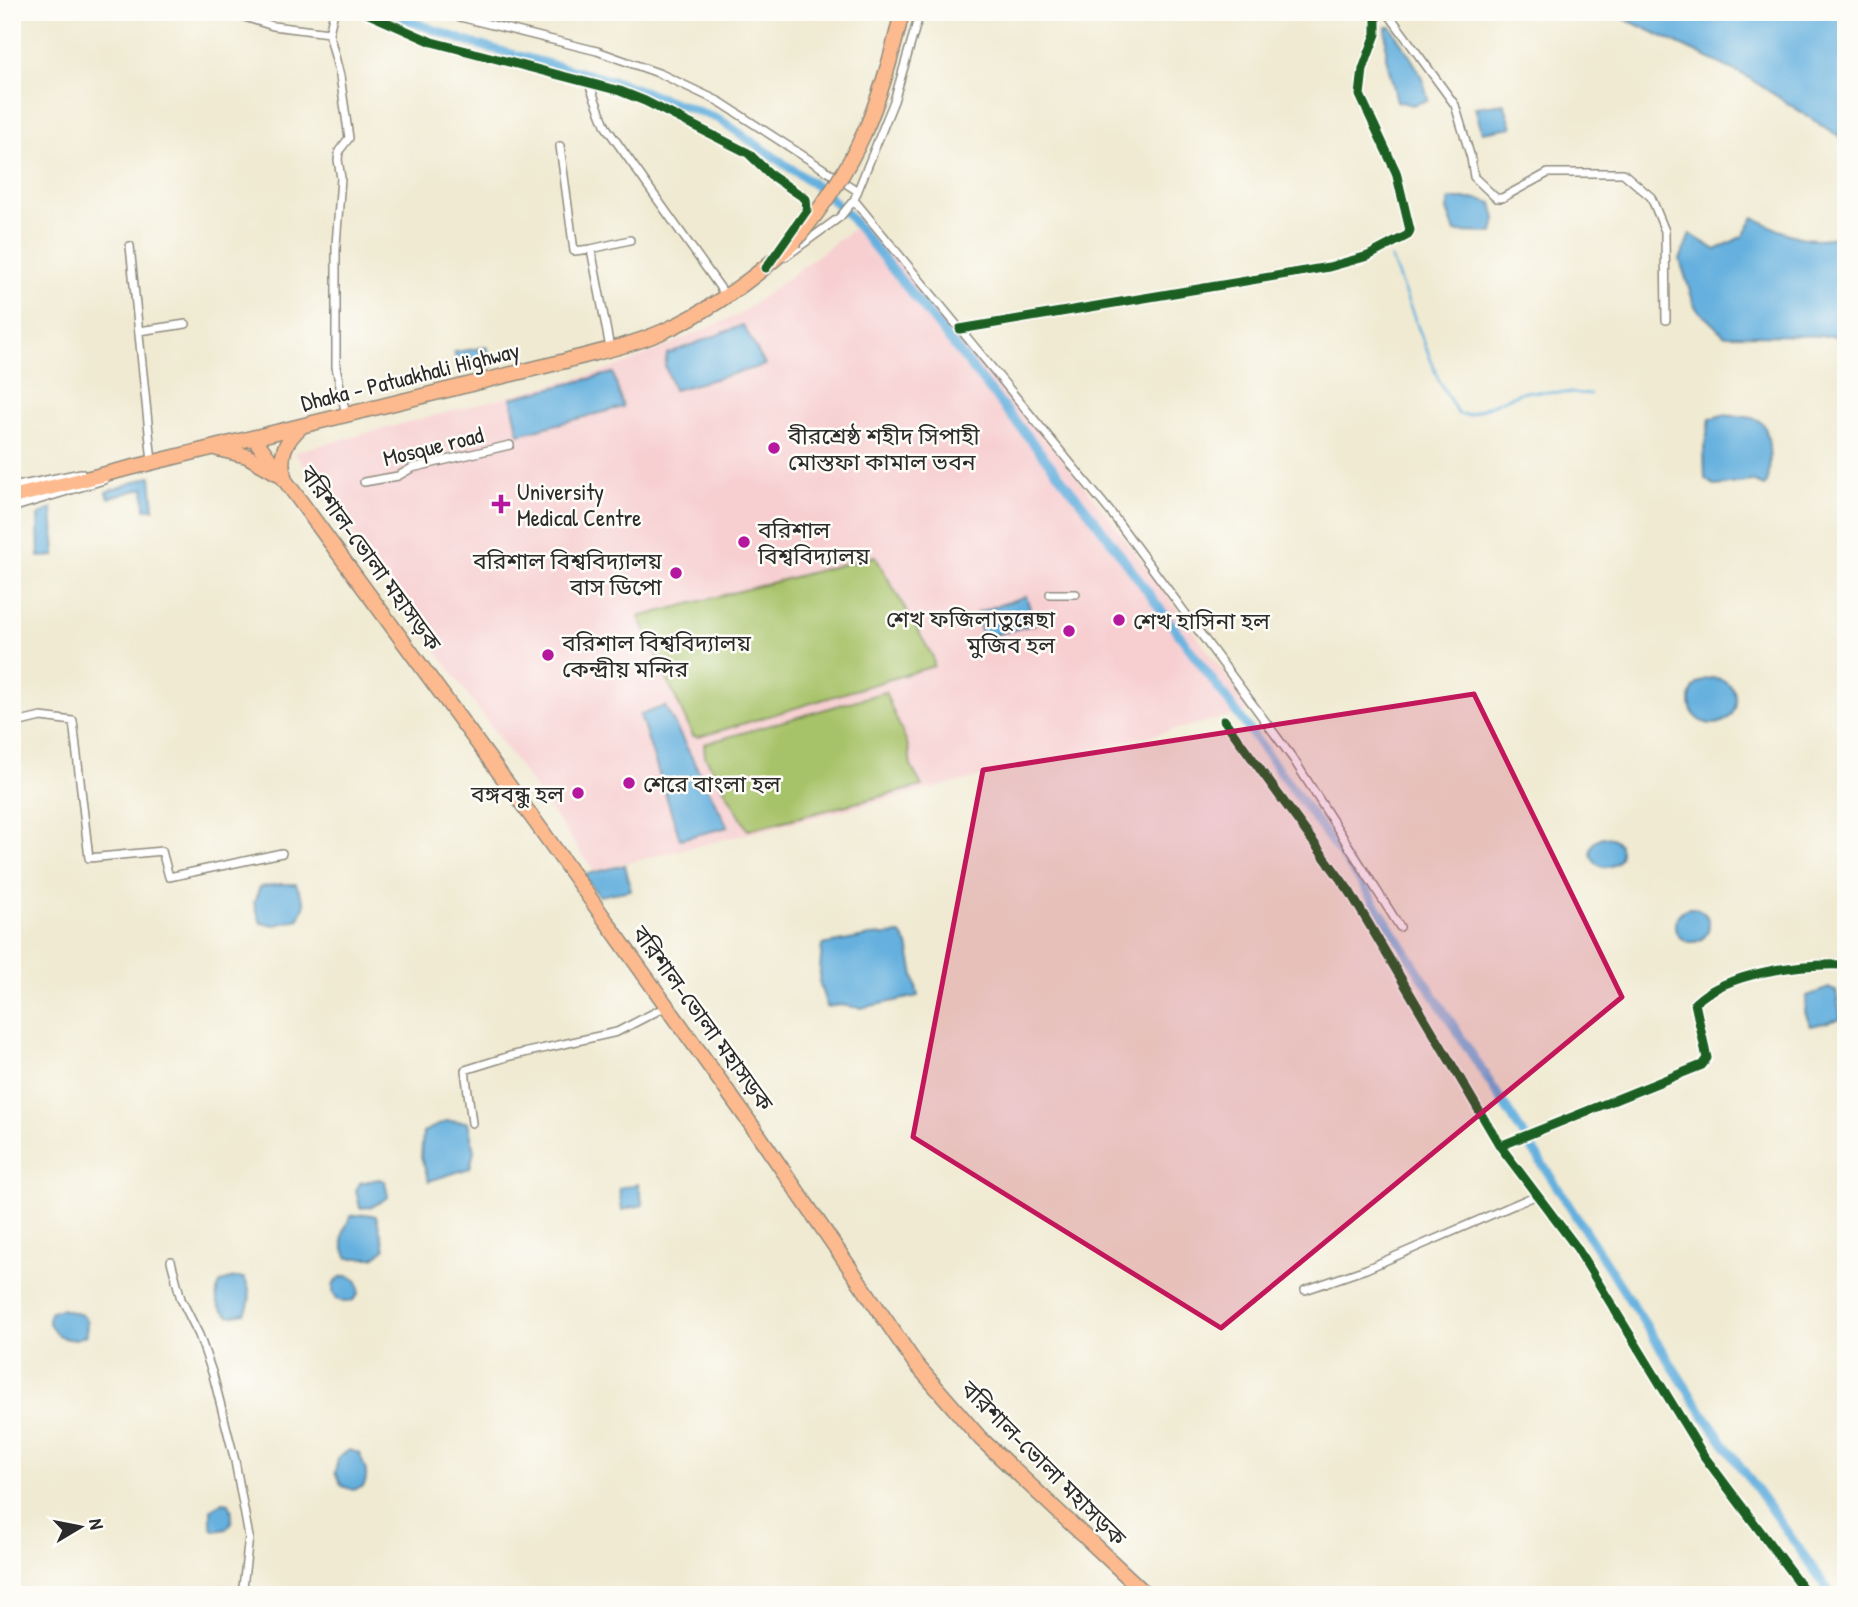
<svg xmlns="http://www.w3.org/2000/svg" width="1858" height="1607" viewBox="0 0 1858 1607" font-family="'Patrick Hand','Noto Sans Bengali',sans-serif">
  <rect width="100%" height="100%" fill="#fdfcf7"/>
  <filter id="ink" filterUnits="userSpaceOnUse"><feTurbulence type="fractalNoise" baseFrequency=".0143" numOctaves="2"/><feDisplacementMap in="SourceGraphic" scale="14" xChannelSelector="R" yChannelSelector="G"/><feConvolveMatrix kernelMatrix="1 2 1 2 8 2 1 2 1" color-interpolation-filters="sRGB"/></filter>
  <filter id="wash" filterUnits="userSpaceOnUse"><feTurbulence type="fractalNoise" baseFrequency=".00686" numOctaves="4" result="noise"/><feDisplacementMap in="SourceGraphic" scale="28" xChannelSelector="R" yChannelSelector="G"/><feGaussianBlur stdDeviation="1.57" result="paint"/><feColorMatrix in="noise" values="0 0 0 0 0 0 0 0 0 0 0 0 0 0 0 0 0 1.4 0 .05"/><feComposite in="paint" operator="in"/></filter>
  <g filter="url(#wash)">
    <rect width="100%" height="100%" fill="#f0ead2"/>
    <path fill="#f7cfd1" d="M 865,220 L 1104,510 L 1252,711 L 594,871 L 294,452 L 598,373 L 627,363 L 740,314 Z"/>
    <path fill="#a7c369" stroke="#69774a" stroke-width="2" d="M 875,556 L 933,657 L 934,666 L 699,737 L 693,736 L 639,617 Z
      M 885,692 L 908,746 L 911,766 L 922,786 L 748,830 L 705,756 L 704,744 Z"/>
    <path fill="#65b0de" stroke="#486e84" stroke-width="2" d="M 1610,12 L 1846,12 L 1846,141 L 1744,75 Z
      M 1386,27 L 1391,27 C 1406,52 1423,70 1428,100 L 1412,105 L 1397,101 L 1386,57 Z
      M 1504,103 L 1512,127 L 1482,132 L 1475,107 Z
      M 1449,199 L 1479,199 L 1492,203 L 1496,219 L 1493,233 L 1455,232 L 1447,210 Z
      M 1754,217 C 1785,235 1811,246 1846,234 L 1846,336 L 1724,335 L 1695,307 L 1680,260 L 1690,234 L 1716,250 L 1743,236 Z
      M 743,325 L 765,365 L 674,390 L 665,366 L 667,354 Z
      M 487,347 L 493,366 L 460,372 L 454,352 Z
      M 613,373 L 623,407 L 519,434 L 511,398 Z
      M 1722,415 C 1733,417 1752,415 1761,422 C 1771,430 1771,471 1767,483 L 1764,486 L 1752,481 L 1716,486 L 1705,479 L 1704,449 L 1710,419 Z
      M 151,476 L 154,509 L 145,509 L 144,488 L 109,498 L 106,492 Z
      M 52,508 L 55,556 L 39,557 L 38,516 Z
      M 1026,596 L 1035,624 L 983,638 L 976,613 Z
      M1690 701a23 23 0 1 1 46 0a23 23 0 1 1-46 0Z
      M 665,706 L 728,827 L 680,839 L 640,715 Z
      M1591 852a15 15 0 1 1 30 0a15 15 0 1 1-30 0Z
      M 625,865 L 631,890 L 599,896 L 583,875 Z
      M 281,884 L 296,884 L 305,904 L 299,919 L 276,925 L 261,923 L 254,903 L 260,887 Z
      M1675 925a17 17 0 1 1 34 0a17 17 0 1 1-34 0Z
      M 901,934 L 908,945 L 918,996 L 861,1008 L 839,1005 L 827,1007 L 819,982 L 822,945 L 870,936 Z
      M 1829,988 L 1836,991 L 1841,1019 L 1811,1026 L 1805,1012 L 1807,996 Z
      M 447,1121 L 468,1122 L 474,1151 L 470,1168 L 429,1181 L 421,1157 L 423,1132 Z
      M 379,1179 L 385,1181 L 388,1197 L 372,1207 L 360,1208 L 356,1190 L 360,1183 Z
      M 638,1184 L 643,1205 L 622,1210 L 619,1188 Z
      M 367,1214 L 376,1216 L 385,1249 L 374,1258 L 348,1258 C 339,1243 342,1231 351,1216 Z
      M333 1289a13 13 0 1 1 26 0a13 13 0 1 1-26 0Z
      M 234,1278 L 244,1278 C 251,1290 252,1301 245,1313 L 230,1316 C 216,1309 213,1295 221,1282 Z
      M 61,1309 L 83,1315 L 87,1322 L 86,1335 C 70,1344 55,1338 49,1323 L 50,1312 Z
      M 349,1450 L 359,1453 C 364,1465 370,1475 363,1487 L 353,1490 L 342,1486 L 335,1473 L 338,1458 Z
      M 223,1502 L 229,1503 C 233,1511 234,1523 226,1529 L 215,1531 L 211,1527 L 211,1509 Z"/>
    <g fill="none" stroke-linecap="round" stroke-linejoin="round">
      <path stroke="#65b0de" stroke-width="2.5" d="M 1391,258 L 1439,381 L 1458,414 L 1468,415 L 1524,391 L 1590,394"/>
      <path stroke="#65b0de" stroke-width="9" d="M 385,12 L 471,43 L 621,83 L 719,119 L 822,190 L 849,216 L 1092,516 L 1361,882 L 1703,1414 L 1832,1595"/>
    </g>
  </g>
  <g filter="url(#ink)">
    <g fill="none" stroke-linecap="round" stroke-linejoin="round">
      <g stroke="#8e8a7e" stroke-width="10">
        <path id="street" d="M 229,12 L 273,26 L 329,33
          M 334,12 L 329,33 L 340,76 L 349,138 L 339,151 L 338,160 L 341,178 L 336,245 L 336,367 L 346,415
          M 364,12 L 432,42 L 620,91 L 645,101 L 748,153 L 772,176 L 806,199 L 808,204 L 799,221 L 776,252
          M 440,12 L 597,51 L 661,74 L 720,102 L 856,190
          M 1387,12 L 1455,105 L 1471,158 L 1474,177 L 1496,198 L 1502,198 L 1548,173 L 1623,173 L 1651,197 L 1665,231 L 1666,320
          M 589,84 L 606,127 L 726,296
          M 560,146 L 574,251 L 591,249 L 610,348
          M 854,200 L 1112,514 L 1294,760 L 1400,927
          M 130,246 L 152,462
          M 591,249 L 630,240
          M 785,257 L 840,217 L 854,200 L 894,101 L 920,12
          M 960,329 L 1329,267 L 1368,256 L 1408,235 L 1410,230 L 1396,172 L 1360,95 L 1363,69 L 1376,34 L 1376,12
          M 139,331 L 186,324
          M 364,482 L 398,476 L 412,468 L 510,445
          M 12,487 L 81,473
          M 12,508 L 104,480
          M 1050,594 L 1076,594
          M 1224,720 L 1350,892 L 1500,1146 L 1577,1248 L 1704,1456 L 1808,1595
          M 12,724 L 41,717 L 73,721 L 89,858 L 162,851 L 169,877 L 282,853
          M 472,1123 L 465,1070 L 510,1056 L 617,1032 L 667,1006
          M 1500,1146 L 1702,1065 L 1707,1058 L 1695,1003 C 1727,972 1803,963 1846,965
          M 171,1261 L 181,1299 L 199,1335 L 213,1375 L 235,1461 L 249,1537 L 242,1595
          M 1305,1290 L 1366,1269 L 1537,1195"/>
      </g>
      <g stroke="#8e8a7e" stroke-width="17">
        <path id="highway" d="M 254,438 L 537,824 L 760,1137 L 915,1363 L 980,1438 L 1147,1595
          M 218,449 L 247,456 L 277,473
          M 284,476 C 279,454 285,441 302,426
          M 12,497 L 565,361 C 598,352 633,345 664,331 C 713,309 755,278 794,242"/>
      </g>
      <use href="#street" stroke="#fff" stroke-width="7"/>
      <use href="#highway" stroke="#fcba8e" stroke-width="14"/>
      <g stroke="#8e8a7e" stroke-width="17" stroke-linecap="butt">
        <path id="highway-bridge" d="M 794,242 C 857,166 880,108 902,12"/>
      </g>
      <use href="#highway-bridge" stroke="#fcba8e" stroke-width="14"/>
      <g stroke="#fdfcf7" stroke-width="13">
        <path id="cycleway" d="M 364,12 L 432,42 L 620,91 L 645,101 L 748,153 L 772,176 L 806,199 L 807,210 L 766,268
          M 960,329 L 1329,267 L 1368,256 L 1408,235 L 1410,230 L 1396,172 L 1360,95 L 1363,69 L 1376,34 L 1376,12
          M 1224,720 L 1350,892 L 1500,1146 L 1577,1248 L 1704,1456 L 1808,1595
          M 1500,1146 L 1702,1065 L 1707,1058 L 1695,1003 C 1727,972 1803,963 1846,965"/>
      </g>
      <use href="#cycleway" stroke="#1b5e20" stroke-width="9"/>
    </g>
  </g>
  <path fill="#c2185b" fill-opacity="0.2" stroke="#c2185b" stroke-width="5" stroke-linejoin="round" d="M 1474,694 L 1622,997 L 1221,1328 L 913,1137 L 983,770 Z"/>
  <g fill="#b5179e" stroke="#fdfcf7" stroke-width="2.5">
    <circle cx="774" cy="448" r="7"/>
    <path d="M497.5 493.5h7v7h7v7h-7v7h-7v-7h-7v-7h7z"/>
    <circle cx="744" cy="542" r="7"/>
    <circle cx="676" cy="573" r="7"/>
    <circle cx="1119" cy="620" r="7"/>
    <circle cx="1069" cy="631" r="7"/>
    <circle cx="548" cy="655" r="7"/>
    <circle cx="629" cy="783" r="7"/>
    <circle cx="578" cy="793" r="7"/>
  </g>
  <g text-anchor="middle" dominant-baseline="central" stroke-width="5" stroke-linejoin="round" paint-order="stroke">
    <g font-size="23" fill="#2b2b2b" stroke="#fdfcf7">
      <text transform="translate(410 376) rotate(-14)">Dhaka - Patuakhali Highway</text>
      <text transform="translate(433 446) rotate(-14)">Mosque road</text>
      <text transform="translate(371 558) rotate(54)">বরিশাল-ভোলা মহাসড়ক</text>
      <text transform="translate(703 1018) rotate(54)">বরিশাল-ভোলা মহাসড়ক</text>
      <text transform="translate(1044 1463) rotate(45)">বরিশাল-ভোলা মহাসড়ক</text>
    </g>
    <g font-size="23" fill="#2b2b2b" stroke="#fdfcf7" text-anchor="start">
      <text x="788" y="435">বীরশ্রেষ্ঠ শহীদ সিপাহী<tspan x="788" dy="26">মোস্তফা কামাল ভবন</tspan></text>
      <text x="517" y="491">University<tspan x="517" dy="26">Medical Centre</tspan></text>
      <text x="758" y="529">বরিশাল<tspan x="758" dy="26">বিশ্ববিদ্যালয়</tspan></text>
      <text x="662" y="560" text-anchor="end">বরিশাল বিশ্ববিদ্যালয়<tspan x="662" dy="26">বাস ডিপো</tspan></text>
      <text x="1055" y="618" text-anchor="end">শেখ ফজিলাতুন্নেছা<tspan x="1055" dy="26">মুজিব হল</tspan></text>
      <text x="1133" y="620">শেখ হাসিনা হল</text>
      <text x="562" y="642">বরিশাল বিশ্ববিদ্যালয়<tspan x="562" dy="26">কেন্দ্রীয় মন্দির</tspan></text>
      <text x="643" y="783">শেরে বাংলা হল</text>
      <text x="564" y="793" text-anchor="end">বঙ্গবন্ধু হল</text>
    </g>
  </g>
  <rect width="1858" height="1607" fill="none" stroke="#fdfcf7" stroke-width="42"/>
  <g transform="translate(80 1527) rotate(80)" stroke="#fdfcf7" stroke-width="5" paint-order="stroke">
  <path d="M0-5L12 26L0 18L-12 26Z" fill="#2b2b2b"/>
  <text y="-10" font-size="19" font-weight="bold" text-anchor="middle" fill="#2b2b2b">N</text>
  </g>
</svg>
